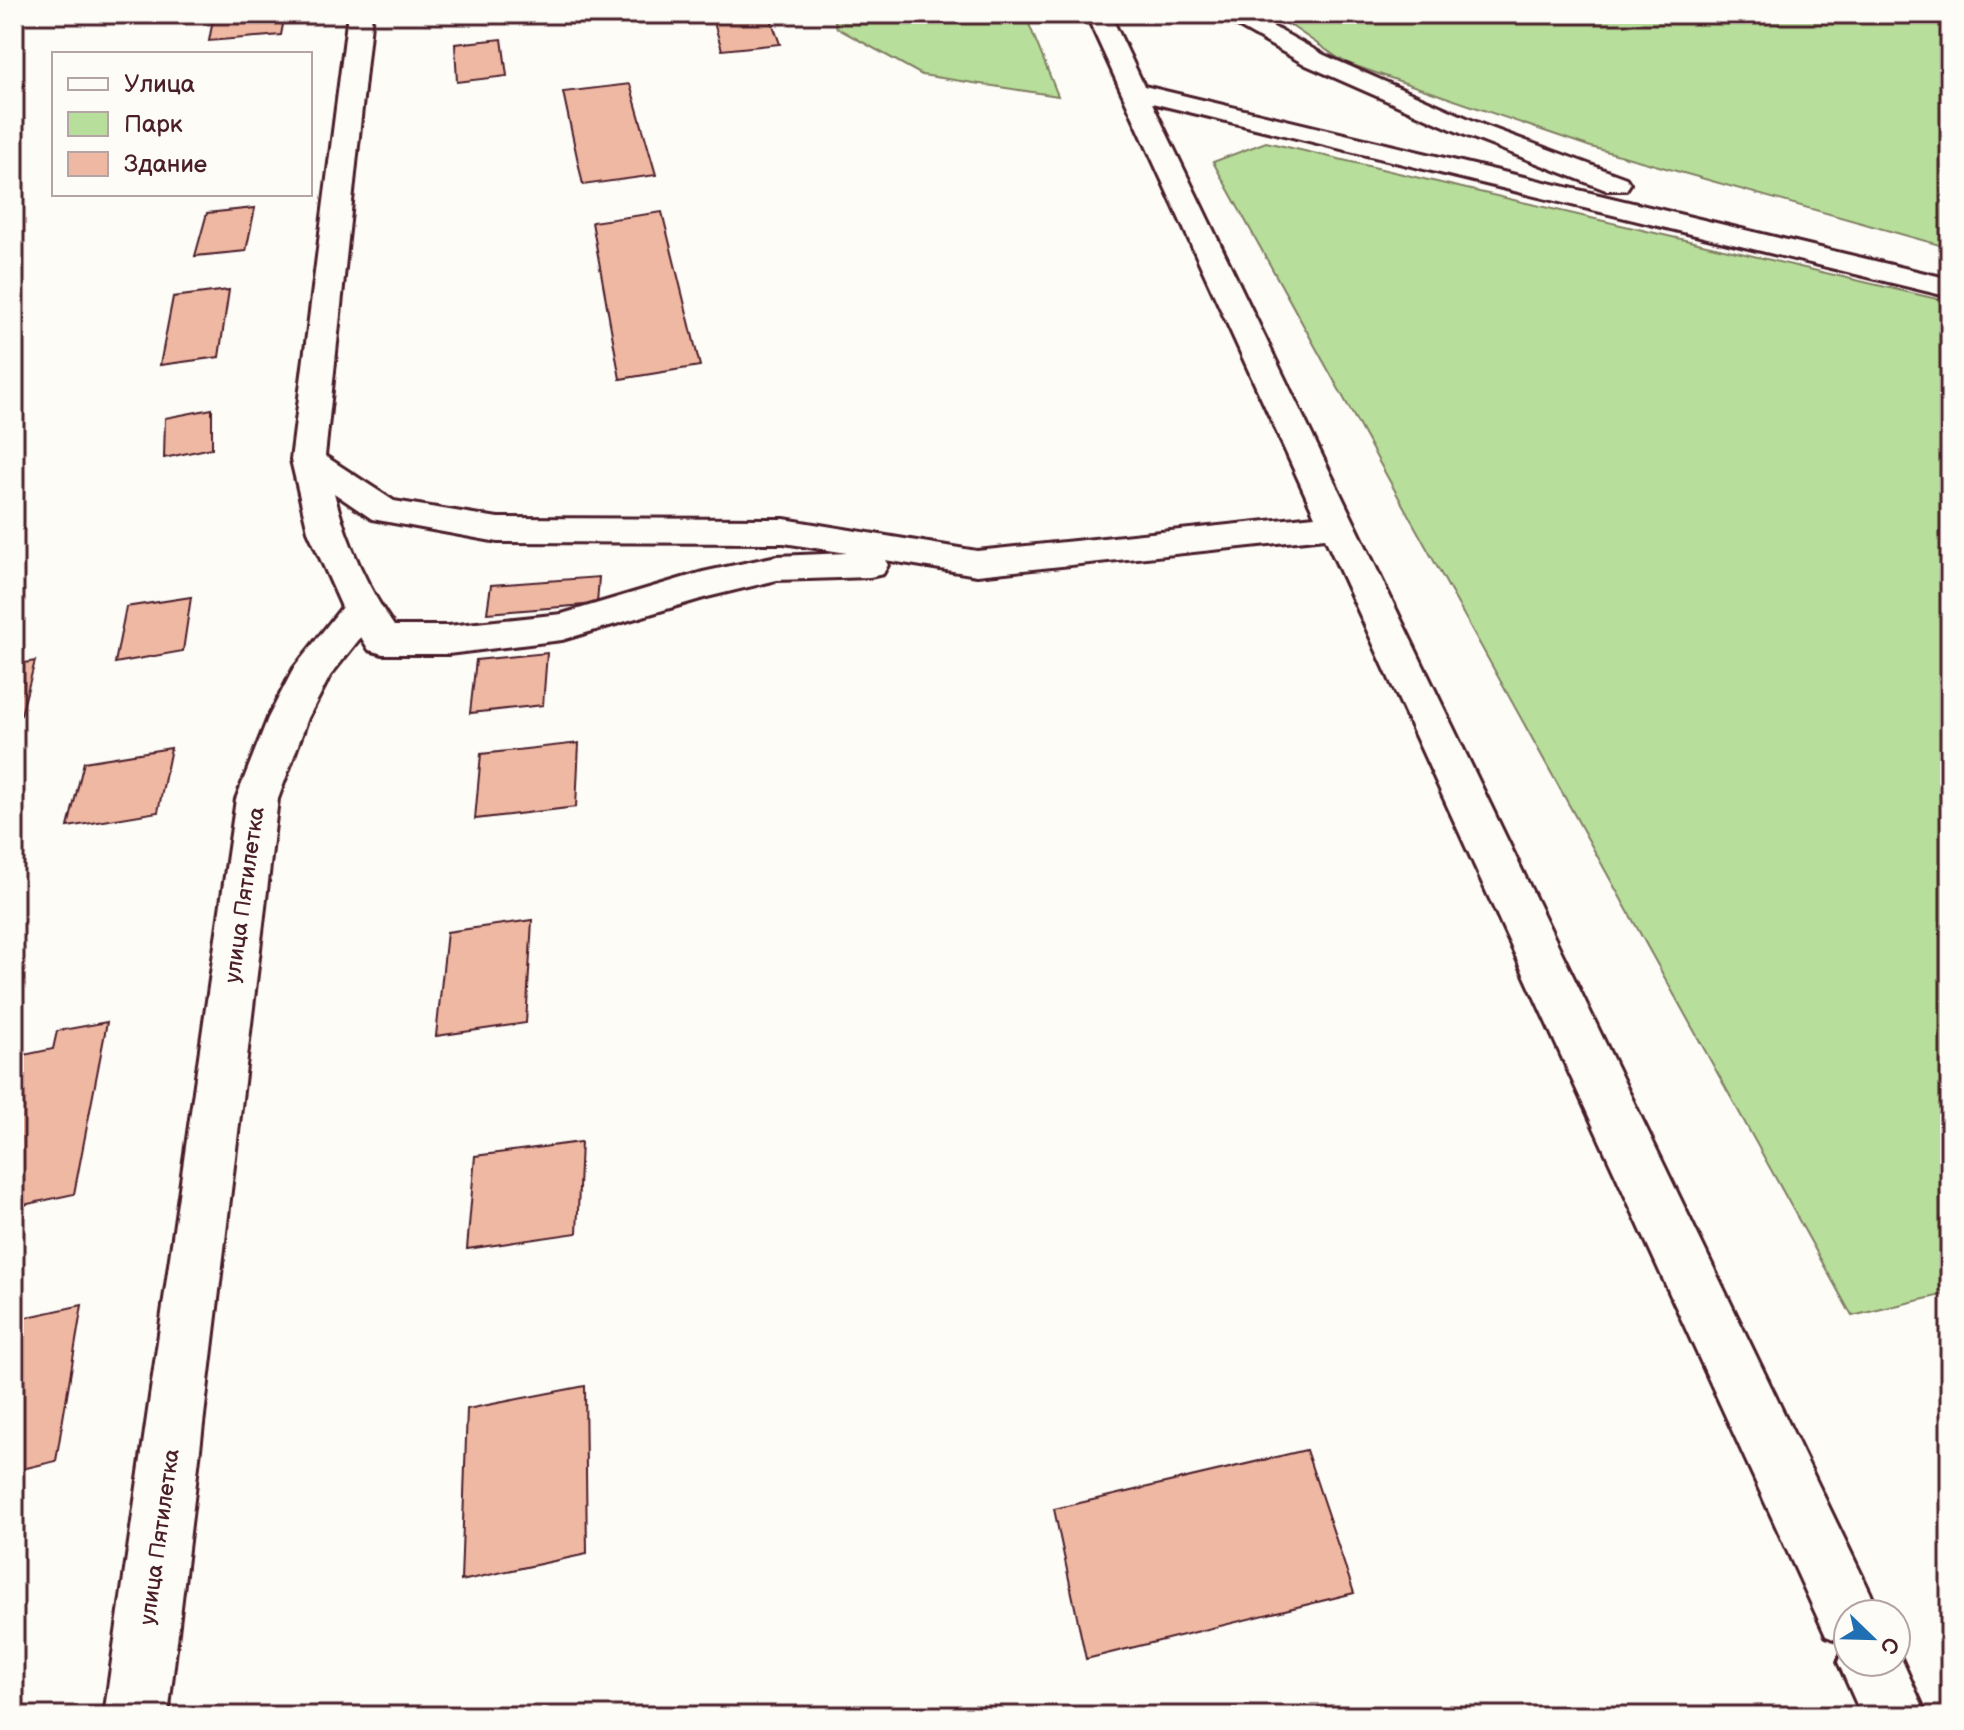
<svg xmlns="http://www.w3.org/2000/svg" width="1964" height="1730" viewBox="0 0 1964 1730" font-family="'Balsamiq Sans',sans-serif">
  <rect width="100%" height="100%" fill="#fdfcf7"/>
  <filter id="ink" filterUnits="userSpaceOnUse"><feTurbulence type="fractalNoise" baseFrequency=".0125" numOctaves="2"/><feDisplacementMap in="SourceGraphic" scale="16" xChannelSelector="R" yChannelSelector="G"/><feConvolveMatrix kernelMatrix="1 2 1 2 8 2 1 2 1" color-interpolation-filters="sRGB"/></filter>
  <g filter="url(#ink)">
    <path fill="#b7de9a" stroke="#807e62" stroke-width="2" d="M 833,14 L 1025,14 L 1058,96 L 922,75 L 837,28 Z
      M 1274,14 L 1950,14 L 1950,248 L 1591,147 L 1344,62 Z
      M 1266,142 L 1950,302 L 1950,1293 L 1852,1316 L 1213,162 Z"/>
    <path fill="#efb8a3" stroke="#4a1f2b" stroke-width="2" d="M 214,14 L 285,14 L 281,35 L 209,41 Z
      M 769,14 L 780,44 L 722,50 L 713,19 Z
      M 502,39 L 507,76 L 457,82 L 455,44 Z
      M 630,84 L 656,175 L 583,185 L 563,92 Z
      M 255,208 L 246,251 L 195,256 L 207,213 Z
      M 662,212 L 700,366 L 620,379 L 592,222 Z
      M 229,290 L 219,357 L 160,365 L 173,297 Z
      M 212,409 L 212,448 L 164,458 L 165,418 Z
      M 599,577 L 597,604 L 487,613 L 491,585 Z
      M 191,597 L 183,651 L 115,663 L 126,607 Z
      M 547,653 L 543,705 L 470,713 L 476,660 Z
      M 35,661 L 21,715 L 14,716 L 14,665 Z
      M 579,743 L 576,807 L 475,819 L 481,754 Z
      M 171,748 L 158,812 L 68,827 L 84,762 Z
      M 532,920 L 526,1023 L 436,1036 L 447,932 Z
      M 107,1022 L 74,1194 L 14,1207 L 14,1057 L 53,1049 L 57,1031 Z
      M 581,1142 L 577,1233 L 467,1249 L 475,1156 Z
      M 82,1305 L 56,1461 L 14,1471 L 14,1320 Z
      M 585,1386 L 587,1554 L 461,1581 L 467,1409 Z
      M 1306,1450 L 1354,1593 L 1086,1659 L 1054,1509 Z"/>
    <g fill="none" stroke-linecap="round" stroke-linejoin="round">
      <g stroke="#4a1f2b" stroke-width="6">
        <path id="minor" d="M 348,14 L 372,14 L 325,456 L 394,501 L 498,518 L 784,519 L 977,551 L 1315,516 L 1086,14 L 1110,14 L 1144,86 L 1950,279 L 1950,297 L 1152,103 L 1870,1592 L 1879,1614 L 1848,1614 L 1848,1662 L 1896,1662 L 1896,1647 L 1927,1716 L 1862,1716 L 1838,1662 L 1846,1644 L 1826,1636 L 1325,538 L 977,575 L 885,560 L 888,565 L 883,574 L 870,577 L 777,580 L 707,597 L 562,640 L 448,654 L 383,654 L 369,650 L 361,637 L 330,676 L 308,718 L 278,799 L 168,1716 L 104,1716 L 236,799 L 268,718 L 294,668 L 342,607 L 308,531 L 291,460 ZM 334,493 L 372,519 L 498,542 L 784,543 L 847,553 L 777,556 L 703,572 L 562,614 L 448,626 L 394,626 C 366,586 346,540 334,493 Z
          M 1221,14 L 1250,14 L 1324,55 L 1483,125 L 1626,178 L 1630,184 L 1626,190 L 1606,190 L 1465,135 L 1306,65 L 1225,19 Z"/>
      </g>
      <use href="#minor" fill="#fdfcf7" fill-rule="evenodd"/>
    </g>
  </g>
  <g text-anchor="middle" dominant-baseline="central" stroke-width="6" stroke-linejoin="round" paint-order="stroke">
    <g font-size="22" fill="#4a1f2b" stroke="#fdfcf7">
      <text transform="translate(245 895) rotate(-82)">улица Пятилетка</text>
      <text transform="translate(160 1537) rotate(-82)">улица Пятилетка</text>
    </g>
  </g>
  <rect width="1964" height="1730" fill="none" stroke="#fdfcf7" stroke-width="48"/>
  <rect x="24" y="24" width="1916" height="1682" fill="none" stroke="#4a1f2b" stroke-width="3" filter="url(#ink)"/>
  <rect x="52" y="52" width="260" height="144" fill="#fdfcf7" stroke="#b5a4a5" stroke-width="2"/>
  <rect x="68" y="78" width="40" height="12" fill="#fdfcf7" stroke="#b5a4a5" stroke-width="2"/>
  <text x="124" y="92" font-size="24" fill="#4a1f2b">Улица</text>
  <rect x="68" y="112" width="40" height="24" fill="#b7de9a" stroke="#b5a4a5" stroke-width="2"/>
  <text x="124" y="132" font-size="24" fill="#4a1f2b">Парк</text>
  <rect x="68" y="152" width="40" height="24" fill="#efb8a3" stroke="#b5a4a5" stroke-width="2"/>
  <text x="124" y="172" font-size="24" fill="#4a1f2b">Здание</text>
  <g transform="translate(1872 1638) rotate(113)"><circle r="38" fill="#fdfcf7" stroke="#b5a4a5" stroke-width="2"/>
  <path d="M0-6L14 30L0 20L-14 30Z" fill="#1f6fb2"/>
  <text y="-12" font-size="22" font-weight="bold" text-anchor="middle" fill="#4a1f2b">С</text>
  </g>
</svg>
